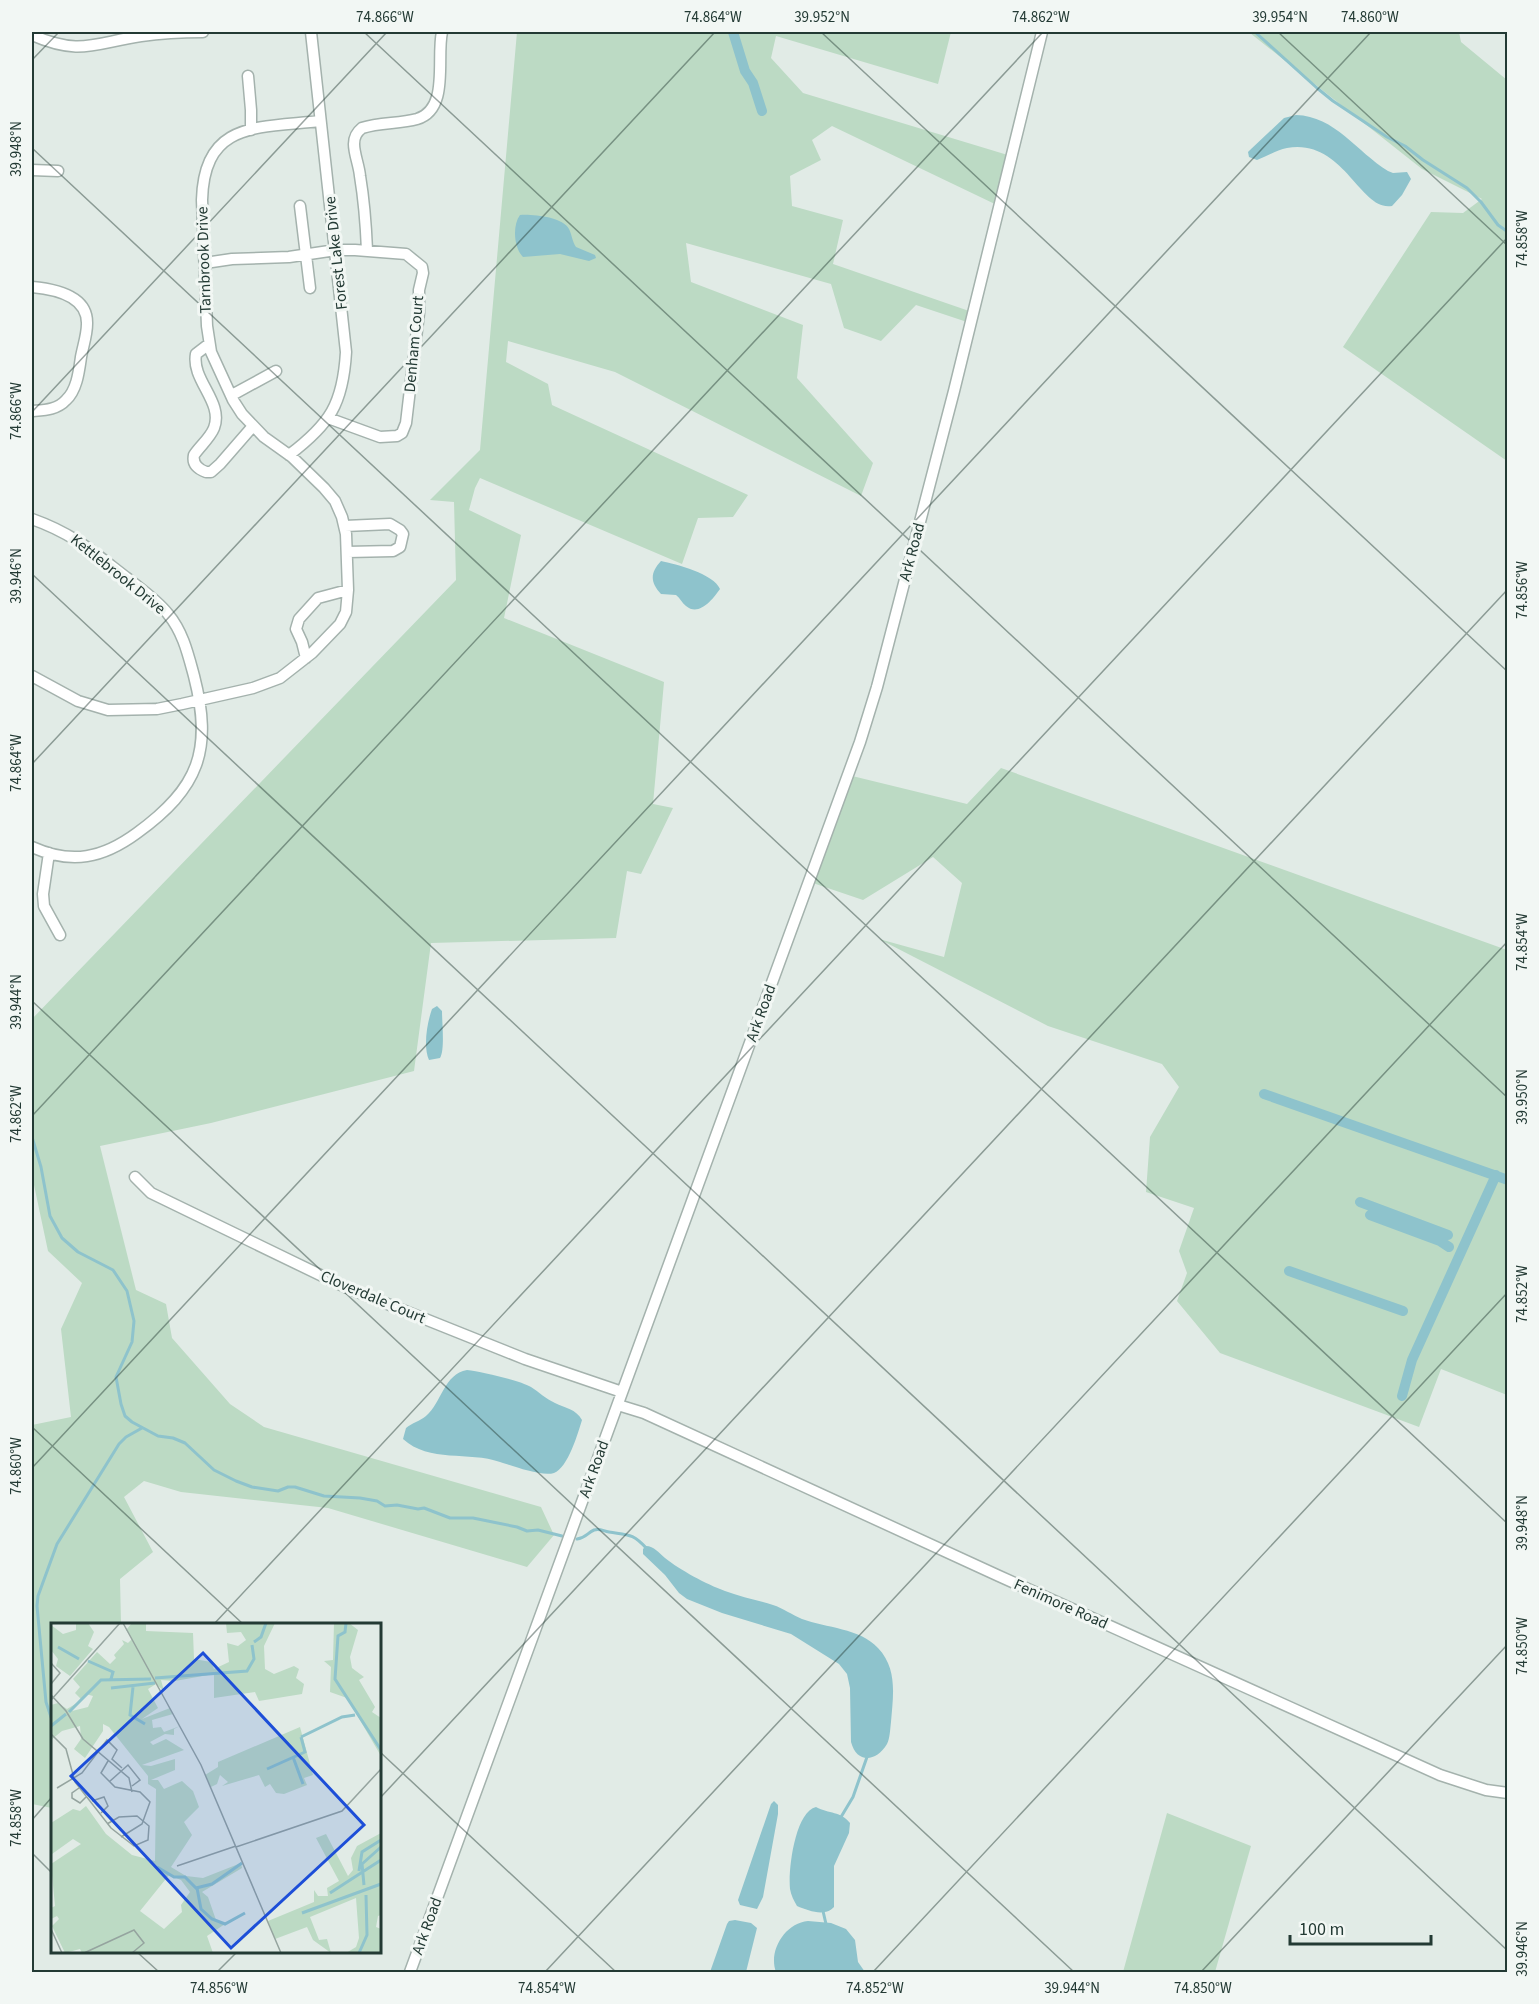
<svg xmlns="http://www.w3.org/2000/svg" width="1539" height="2004" viewBox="0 0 1539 2004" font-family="'Source Sans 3',sans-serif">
  <rect width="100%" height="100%" fill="#e1ebe6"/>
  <path fill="#bcdac4" d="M 517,32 L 951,32 L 938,84 L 776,36 L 771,58 L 803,93 L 1011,156 L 999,206 L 832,126 L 812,140 L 821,160 L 790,176 L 792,206 L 843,220 L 833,264 L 972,312 L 970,323 L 916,305 L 881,341 L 844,328 L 831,284 L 686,243 L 691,282 L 803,325 L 797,378 L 873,463 L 861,496 L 615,372 L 508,341 L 506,362 L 548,384 L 552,405 L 748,495 L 733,517 L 698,518 L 682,564 L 480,478 L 475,488 L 469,510 L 521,535 L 504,618 L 664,682 L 653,804 L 673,808 L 641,874 L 627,871 L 616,938 L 431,943 L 414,1071 L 211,1123 L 100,1146 L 136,1290 L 166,1304 L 172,1338 L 230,1404 L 264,1427 L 541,1507 L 554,1535 L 527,1567 L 328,1508 L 181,1492 L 144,1481 L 124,1497 L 153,1552 L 120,1579 L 121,1624 L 52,1624 L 52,1808 L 32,1804 L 32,1425 L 71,1417 L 61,1329 L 82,1283 L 48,1251 L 34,1185 L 32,1184 L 32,1019 L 456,580 L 454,502 L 430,500 L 480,450 Z
    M 1246,32 L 1459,32 L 1461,42 L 1507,80 L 1507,461 L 1343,347 L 1431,212 L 1463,213 L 1482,199 L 1422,169 L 1250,33 Z
    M 1001,768 L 1507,950 L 1507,1395 L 1441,1369 L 1419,1427 L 1220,1353 L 1177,1301 L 1187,1273 L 1179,1251 L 1194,1208 L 1146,1192 L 1150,1137 L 1179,1087 L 1162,1064 L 1048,1026 L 879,939 L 944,957 L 962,883 L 933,857 L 863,900 L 807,881 L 844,774 L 967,804 Z
    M 1167,1813 L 1251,1846 L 1215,1972 L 1123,1972 Z"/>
  <path fill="#8ec3cc" d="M 1296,115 C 1335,116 1357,152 1388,171 L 1393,173 L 1407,172 L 1411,179 L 1402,195 L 1392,206 C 1360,212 1344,138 1287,148 C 1277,150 1267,156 1257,160 L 1249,157 L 1248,152 L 1250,150 L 1284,118 Z
    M 520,215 C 532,214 563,217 569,229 C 572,235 572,241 576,247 L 595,255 L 596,258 L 589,261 L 560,254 L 523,257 C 514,248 512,226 520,215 Z
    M 661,561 C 676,564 714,574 720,589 C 713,599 699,617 686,606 C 682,603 680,598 676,595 L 661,594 C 650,582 650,573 661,561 Z
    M 437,1006 L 442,1011 C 442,1023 445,1050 440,1058 L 429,1060 C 423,1047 427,1023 432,1009 Z
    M 467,1370 C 482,1372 519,1380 531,1387 C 539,1392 546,1399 555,1403 C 565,1408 576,1409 582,1420 C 578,1433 568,1468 554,1473 C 542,1477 513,1466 500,1462 C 469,1451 429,1463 403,1439 L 406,1428 C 412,1423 420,1421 426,1416 C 442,1402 444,1374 467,1370 Z
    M 646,1546 C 654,1546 659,1553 665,1558 C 680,1570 706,1584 725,1591 C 741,1597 757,1600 773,1605 C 783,1608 792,1615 802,1619 C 826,1628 860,1628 878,1648 C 898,1669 893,1696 891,1722 C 890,1730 890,1738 887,1744 C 876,1762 857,1764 851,1742 L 850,1688 L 847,1674 L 839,1664 L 791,1634 L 722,1613 L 687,1599 L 679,1593 L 665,1575 L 643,1554 L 643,1549 Z
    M 774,1801 L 778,1805 L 778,1814 L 763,1897 L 757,1909 L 740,1905 L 738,1900 L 771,1804 Z
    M 816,1807 C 829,1814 841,1811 850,1823 L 849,1833 L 834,1866 L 834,1907 C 825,1917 809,1911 797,1906 C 794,1901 791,1895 790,1889 C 788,1870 795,1812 816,1807 Z
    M 735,1920 L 751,1923 L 757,1928 L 746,1972 L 710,1972 L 727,1924 L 729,1921 Z
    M 808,1921 L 831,1923 L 846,1929 L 855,1940 L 858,1962 L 865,1972 L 776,1972 C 768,1951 785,1923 808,1921 Z"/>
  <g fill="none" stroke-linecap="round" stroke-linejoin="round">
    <path stroke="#8ec3cc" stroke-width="3" d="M 1255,32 L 1317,88 L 1333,101 L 1387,137 L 1405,146 L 1423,160 L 1467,188 L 1481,202 L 1498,225 L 1508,232
      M 32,1137 L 41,1167 L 50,1216 L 62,1238 L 78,1252 L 113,1270 L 127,1291 L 134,1321 L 132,1342 L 116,1377 L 121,1404 L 125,1416 L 132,1422 L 158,1436 L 173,1438 L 185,1443 L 214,1470 L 236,1481 L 252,1487 L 278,1491 L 288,1487 L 295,1487 L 324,1496 L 360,1498 L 377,1501 L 385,1506 L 397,1505 L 418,1509 L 424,1508 L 450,1518 L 473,1518 L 517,1527 L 527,1531 L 538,1530 L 562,1536
      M 577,1539 C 586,1538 587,1533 594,1530 C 600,1528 603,1531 609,1532 C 628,1535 633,1533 647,1549
      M 52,1720 L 46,1702 L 37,1606 L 38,1596 L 57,1544 L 119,1444 L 126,1437 L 142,1428
      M 841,1817 L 853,1797 L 867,1757
      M 823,1911 L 826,1924"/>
    <path stroke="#8ec3cc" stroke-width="10" d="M 733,32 L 745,71 L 753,83 L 762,111
      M 1264,1094 L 1508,1180
      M 1360,1202 L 1448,1235
      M 1370,1215 L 1440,1241 L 1449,1247
      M 1289,1271 L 1403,1311
      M 1402,1396 L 1412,1360 L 1496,1175"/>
    <g stroke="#a4b2ad" stroke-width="13">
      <path id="minor" d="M 32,35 C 80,56 94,43 141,36 C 162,33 182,32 203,32
        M 248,76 L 251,110 L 251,130
        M 32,170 L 58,171
        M 300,206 L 310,288
        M 367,250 C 366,226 364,200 360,176 C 359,165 354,154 354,144 C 354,136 357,132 362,128 C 380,122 399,124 417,119 C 450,109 436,58 442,32
        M 205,263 L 232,259 L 289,257 L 336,250 L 355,250 L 406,254 L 422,267 L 423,273 L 419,290 L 419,313 L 406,423 L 402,433 L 397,436 L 380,437 L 328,418
        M 32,287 C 54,289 88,295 87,324 C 87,335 83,346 81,357 C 79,371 77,390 66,400 C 57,410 44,410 32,411
        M 209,344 L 196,354 C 191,380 224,402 214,428 C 210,438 200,446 194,455 C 192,464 198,469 206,472 L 211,472 L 220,464 L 253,426
        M 232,395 L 276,371
        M 289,455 C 330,424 343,404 346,352 L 311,32
        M 32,519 C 74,534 93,552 127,578 C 141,589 157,600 168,614 C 183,632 188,654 194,676 C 213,750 199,788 137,833 C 103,858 72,865 32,847
        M 345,526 L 390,524 L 400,530 L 403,534 L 400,547 L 393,551 L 347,552
        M 306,658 L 302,642 L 296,629 L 299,619 L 318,598 L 348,590
        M 32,676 L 78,701 L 108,710 L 157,709 L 182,704 L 253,688 L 280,678 L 312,653 L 340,624 L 346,612 L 348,590 L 346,534 L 342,517 L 335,501 L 324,488 L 292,457 L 264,437 L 242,414 L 233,400 L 211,352 L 207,326 L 202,200 C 204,121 258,128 320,121
        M 49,853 L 43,894 L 44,906 L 60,935
        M 135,1177 L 151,1193 L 345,1287 L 525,1359 L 622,1392
        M 618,1405 L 644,1413 L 999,1576 L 1440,1775 L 1486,1790 L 1508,1793
        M 410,1972 L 860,742 L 877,687 L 954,391 L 1042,32"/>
    </g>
    <use href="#minor" stroke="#fff" stroke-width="10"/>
  </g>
  <path fill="none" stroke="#233a34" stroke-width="1.5" stroke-opacity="0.45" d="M 364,32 L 1508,1098M 821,32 L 1508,672M 1278,32 L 1508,246M 32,60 L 59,32M 32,148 L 1508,1524M 32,412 L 387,32M 32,574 L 1508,1951M 32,764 L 715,32M 32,1001 L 1074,1972M 32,1116 L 1043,32M 32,1427 L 243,1624M 32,1468 L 1371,32M 214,1624 L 1508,237M 380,1752 L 616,1972M 380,1798 L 1508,589M 32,1820 L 52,1797M 32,1853 L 52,1873M 137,1952 L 159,1972M 217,1972 L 237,1952M 545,1972 L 1508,941M 873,1972 L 1508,1292M 1201,1972 L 1508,1644"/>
  <g text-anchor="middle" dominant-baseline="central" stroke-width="6" stroke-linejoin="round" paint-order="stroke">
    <g font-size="16" fill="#233a34" stroke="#f2f7f4">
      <text transform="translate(336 253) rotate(-96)">Forest Lake Drive</text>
      <text transform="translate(204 260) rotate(-92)">Tarnbrook Drive</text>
      <text transform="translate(414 344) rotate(-85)">Denham Court</text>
      <text transform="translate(912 552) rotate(-75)">Ark Road</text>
      <text transform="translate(118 574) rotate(39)">Kettlebrook Drive</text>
      <text transform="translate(761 1013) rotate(-70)">Ark Road</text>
      <text transform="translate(373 1297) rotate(23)">Cloverdale Court</text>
      <text transform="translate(594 1469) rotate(-70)">Ark Road</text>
      <text transform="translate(1061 1604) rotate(24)">Fenimore Road</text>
      <text transform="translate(427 1926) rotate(-70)">Ark Road</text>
    </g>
  </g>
  <g transform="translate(51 1623)">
    <rect width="330" height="330" fill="#e1ebe6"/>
    <path d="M 25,0 L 37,0 L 43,9 L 37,23 L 42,26 L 19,53 L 5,43 L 7,36 L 0,27 L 0,2 L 12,11 L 25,7 ZM 81,0 L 95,0 L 95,8 L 142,10 L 143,36 L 160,39 L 163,46 L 178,39 L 176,20 L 187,23 L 195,17 L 190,9 L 176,10 L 175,0 L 224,0 L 213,23 L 214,46 L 223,51 L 243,43 L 248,46 L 245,55 L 253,61 L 251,71 L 208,78 L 204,69 L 163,75 L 163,51 L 124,58 L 110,57 L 113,68 L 105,61 L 97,66 L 107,85 L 91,96 L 119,85 L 122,91 L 101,97 L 102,105 L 110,104 L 113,109 L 129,103 L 123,106 L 123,112 L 114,111 L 99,119 L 102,122 L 115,116 L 133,127 L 91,142 L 100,143 L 124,136 L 124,147 L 100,157 L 107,157 L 113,166 L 131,158 L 142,168 L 148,184 L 133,199 L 141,212 L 120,244 L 135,253 L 152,255 L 190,240 L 191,245 L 151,269 L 157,274 L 165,297 L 174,301 L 156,313 L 162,330 L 31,330 L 29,326 L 14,330 L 1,303 L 8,296 L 6,293 L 0,296 L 0,285 L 4,283 L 0,241 L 30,221 L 22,216 L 1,231 L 0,238 L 0,200 L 22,186 L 29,188 L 35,183 L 55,211 L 81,232 L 104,238 L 105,166 L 97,161 L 97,153 L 58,104 L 52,101 L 52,108 L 34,135 L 23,126 L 30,116 L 29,103 L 11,108 L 0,117 L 0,82 L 7,80 L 16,86 L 26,80 L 21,88 L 37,84 L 42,73 L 35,71 L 31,77 L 24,70 L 29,64 L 22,56 L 46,29 L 59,41 L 65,35 L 63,32 L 73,21 L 71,17 L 77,20 L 81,16 L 75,7 ZM 118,252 L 130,257 L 139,269 L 130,282 L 131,289 L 113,306 L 89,288 ZM 283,0 L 298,0 L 307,7 L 299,34 L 301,45 L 313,54 L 308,57 L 324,84 L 321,89 L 330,95 L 330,133 L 296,75 L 279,69 L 280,44 L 273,38 L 282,37 ZM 249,104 L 262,152 L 253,155 L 256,162 L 233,171 L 225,170 L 219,161 L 214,164 L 208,152 L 171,163 L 177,159 L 169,152 L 166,161 L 160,164 L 154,152 L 167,144 L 167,139 ZM 330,210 L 330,292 L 327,293 L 325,304 L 330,306 L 330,330 L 295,330 L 305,324 L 308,315 L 305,275 L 259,294 L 268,317 L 276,316 L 280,330 L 262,317 L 256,304 L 224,316 L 217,298 L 263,279 L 263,267 L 267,273 L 277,273 L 276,265 L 288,258 L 265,215 L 275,211 L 297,253 L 302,247 L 300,235 L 306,223 Z" fill="#bcdac4" fill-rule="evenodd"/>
    <path fill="none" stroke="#8ec3cc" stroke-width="3" d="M 295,0 L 294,9 L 287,13 L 284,56 L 330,127M 203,19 L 210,14 L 215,0M 7,24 L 28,36M 37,38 L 62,49 L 60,56M 104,55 L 196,48 L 203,36 L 201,22M 82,64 L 79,92 L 94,101M 60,65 L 104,60M 18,89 L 50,57 L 100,56M 0,103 L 15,91M 250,114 L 291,94 L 304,92M 242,134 L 252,161M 216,146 L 254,129 L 250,114M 106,244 L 123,254 L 134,254 L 145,265 L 161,261 L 191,240M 308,248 L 311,229 L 330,217M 313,262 L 311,241 L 330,224M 146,265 L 150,286 L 161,296 L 174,301 L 194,290M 279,270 L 330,237M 251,290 L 330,261M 308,330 L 316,312 L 315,272"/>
    <path fill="none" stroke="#95a49f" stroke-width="1.5" d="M 72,0 L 150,142 L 230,330M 0,40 L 9,50 L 0,61M 0,72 L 15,88 L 32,116 L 78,155 L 81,169M 0,77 L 69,0M 0,111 L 15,126 L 24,159 L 60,205 L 83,223 L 97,217 L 98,203 L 86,193 L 68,194 L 56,201M 57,138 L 50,150 L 64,164 L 89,169 L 99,179 L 91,201 L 70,214M 58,159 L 77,142 L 89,157 L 81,163M 6,165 L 31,150 L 56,117 L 66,127 L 61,136 L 71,145M 28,165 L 21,170 L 21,175 L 29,180 L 36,173M 41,178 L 53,174 L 57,183 L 50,190M 185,224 L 291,188 L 330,146M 126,243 L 185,223M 0,306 L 11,330M 33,330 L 83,307 L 93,320 L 81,330"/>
    <path fill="#1d4ed8" fill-opacity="0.15" stroke="#1d4ed8" stroke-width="3" d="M 152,30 L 313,202 L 180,325 L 20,153 Z"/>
    <rect width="330" height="330" fill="none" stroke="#233a34" stroke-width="3"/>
  </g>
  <rect width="1539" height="2004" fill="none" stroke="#f2f7f4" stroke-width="66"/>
  <path d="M1290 1935v9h141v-9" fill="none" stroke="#233a34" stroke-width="3"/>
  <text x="1299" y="1935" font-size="18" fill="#233a34" stroke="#f2f7f4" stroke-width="4.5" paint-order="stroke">100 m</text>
  <rect x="33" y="33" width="1473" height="1938" fill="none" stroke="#233a34" stroke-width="2"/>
  <g font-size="15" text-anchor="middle" fill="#233a34">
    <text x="385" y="22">74.866°W</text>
    <text x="713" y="22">74.864°W</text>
    <text x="822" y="22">39.952°N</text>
    <text x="1041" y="22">74.862°W</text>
    <text x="1280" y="22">39.954°N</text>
    <text x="1370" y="22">74.860°W</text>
    <text transform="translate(16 149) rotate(-90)" y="5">39.948°N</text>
    <text transform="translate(1522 239) rotate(-90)" y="5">74.858°W</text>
    <text transform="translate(16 411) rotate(-90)" y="5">74.866°W</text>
    <text transform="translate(16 576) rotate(-90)" y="5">39.946°N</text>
    <text transform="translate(1522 590) rotate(-90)" y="5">74.856°W</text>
    <text transform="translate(16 763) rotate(-90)" y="5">74.864°W</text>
    <text transform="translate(1522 942) rotate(-90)" y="5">74.854°W</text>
    <text transform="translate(16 1002) rotate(-90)" y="5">39.944°N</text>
    <text transform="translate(1522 1097) rotate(-90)" y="5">39.950°N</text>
    <text transform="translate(16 1114) rotate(-90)" y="5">74.862°W</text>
    <text transform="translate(1522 1294) rotate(-90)" y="5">74.852°W</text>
    <text transform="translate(16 1466) rotate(-90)" y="5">74.860°W</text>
    <text transform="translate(1522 1523) rotate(-90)" y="5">39.948°N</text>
    <text transform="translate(1522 1646) rotate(-90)" y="5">74.850°W</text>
    <text transform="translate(16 1818) rotate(-90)" y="5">74.858°W</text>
    <text transform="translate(1522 1949) rotate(-90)" y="5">39.946°N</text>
    <text x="219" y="1993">74.856°W</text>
    <text x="547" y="1993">74.854°W</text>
    <text x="875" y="1993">74.852°W</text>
    <text x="1072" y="1993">39.944°N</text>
    <text x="1203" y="1993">74.850°W</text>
  </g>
</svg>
